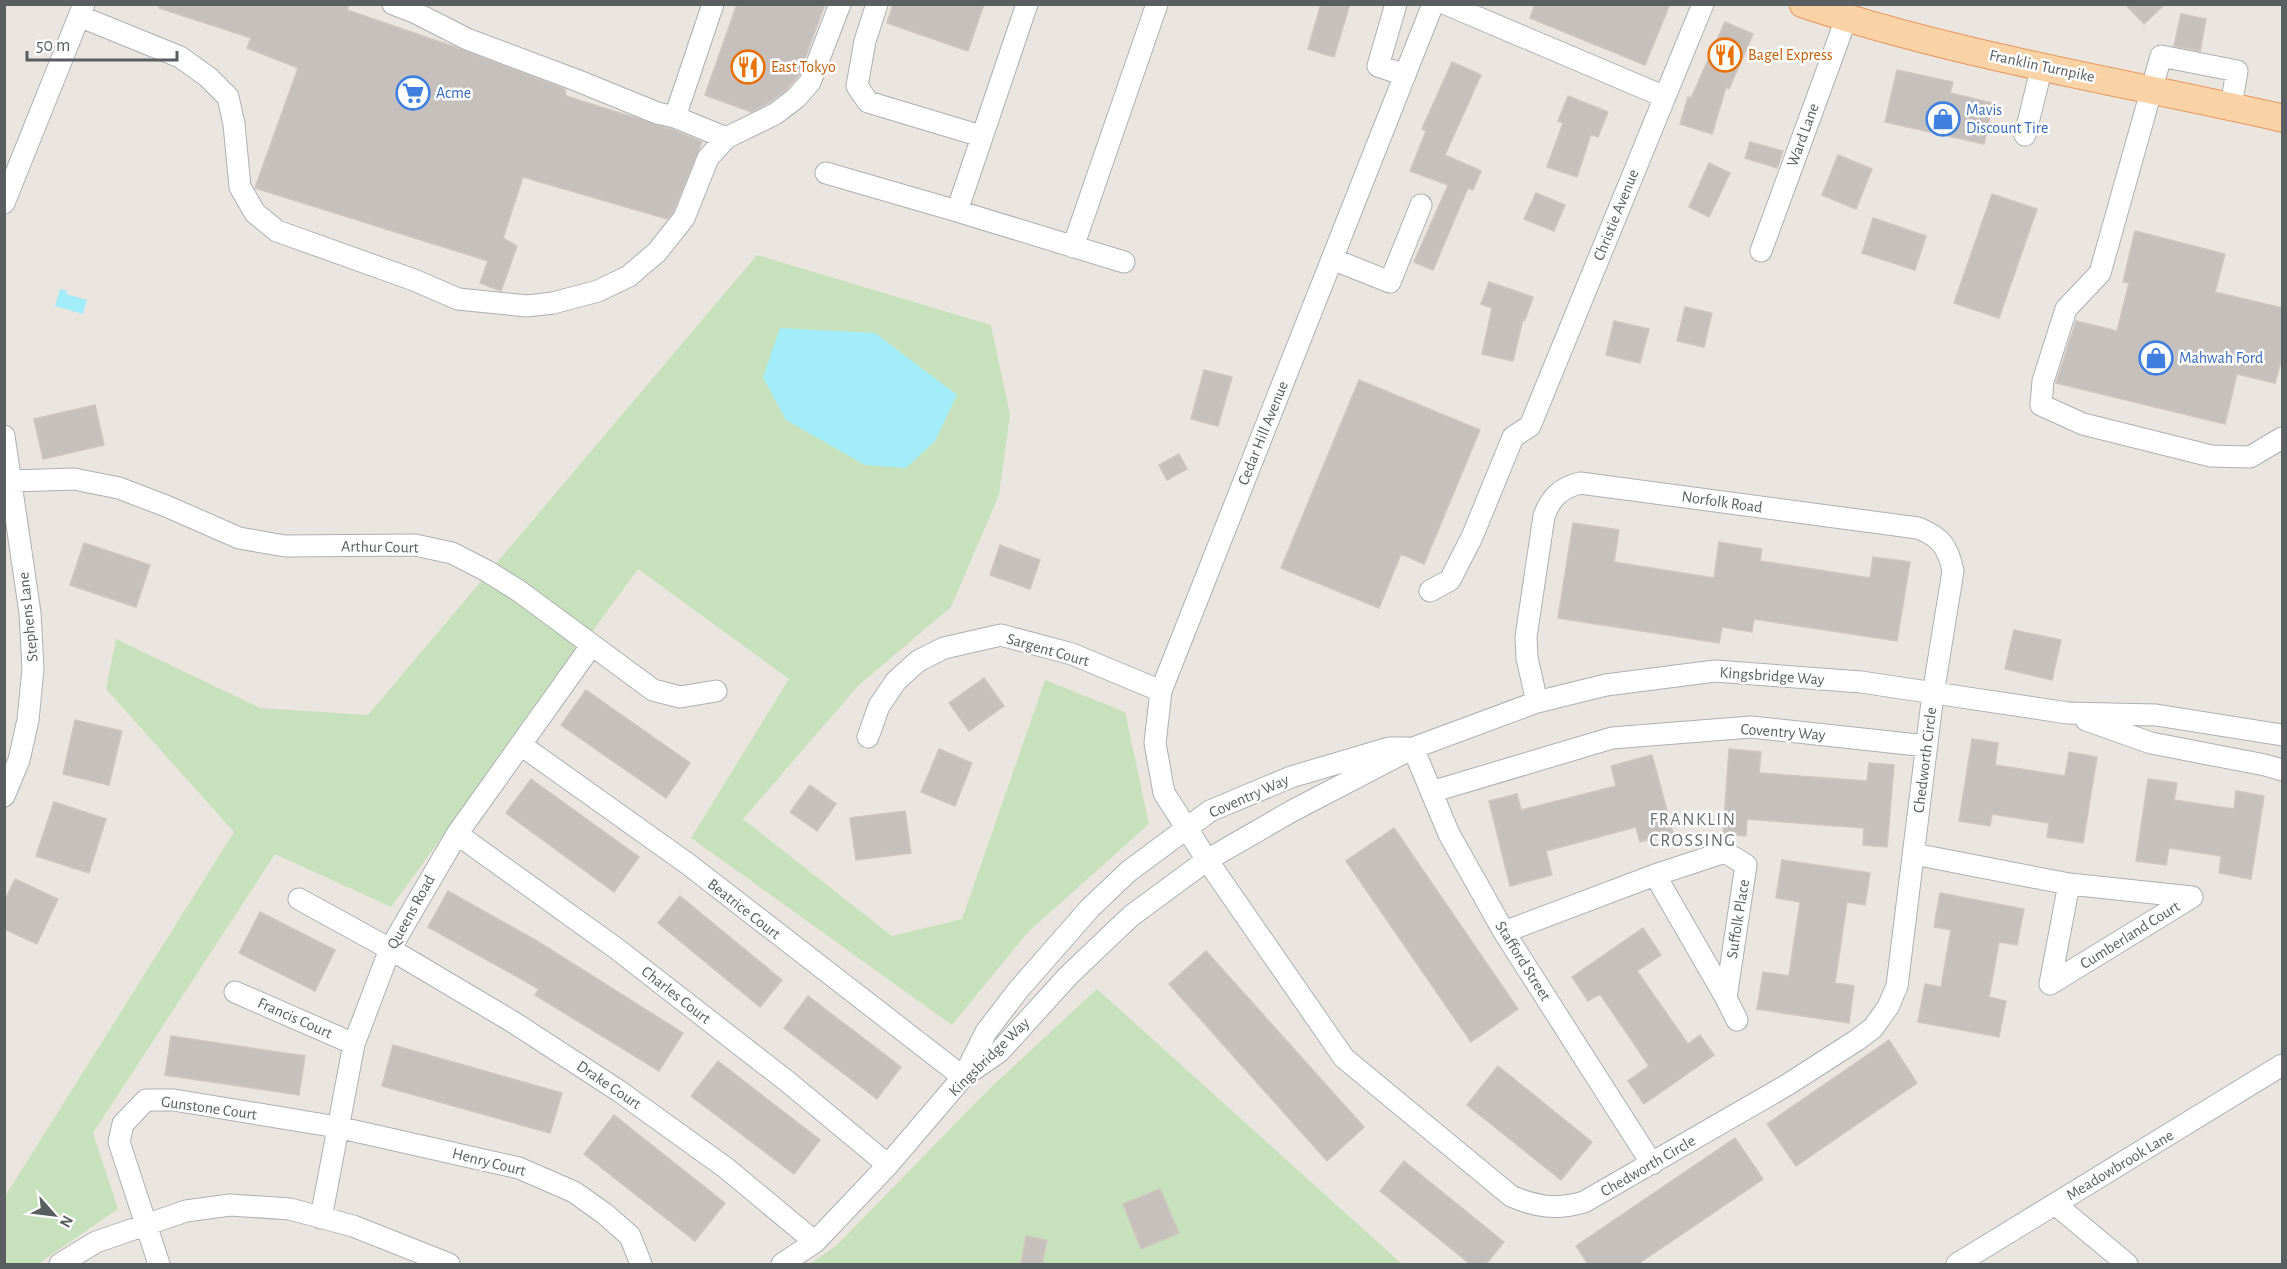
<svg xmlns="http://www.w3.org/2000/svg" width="2287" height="1269" viewBox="0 0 2287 1269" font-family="'Alegreya Sans',sans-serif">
  <rect width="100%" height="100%" fill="#ebe5e0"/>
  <path fill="#c8e1bd" d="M 757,255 L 991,325 L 1010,415 L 999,495 L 951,607 L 858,686 L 743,819 L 892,936 L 962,919 L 1045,680 L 1125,712 L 1149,824 L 1028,932 L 952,1025 L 691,838 L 789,679 L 638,569 L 391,907 L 275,854 L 93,1133 L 118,1209 L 38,1264 L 5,1264 L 4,1198 L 234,832 L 106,689 L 116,639 L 260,708 L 368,715 Z
    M 1097,989 L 1402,1264 L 810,1264 L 837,1245 L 989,1089 Z"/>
  <path fill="#a2edf9" d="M 60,289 L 67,291 L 66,294 L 87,300 L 83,314 L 55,306 Z
    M 780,328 L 875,333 L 957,395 L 935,441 L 906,468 L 865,465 L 786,420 L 763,377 Z"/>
  <path fill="#c6c0bd" stroke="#cfc5bf" stroke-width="1.5" d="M 159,4 L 349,4 L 347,10 L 452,46 L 565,89 L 566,96 L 671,129 L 702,142 L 673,212 L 667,219 L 523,177 L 503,238 L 517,246 L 501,291 L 480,283 L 488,261 L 255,188 L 298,68 L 247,48 L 251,38 L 159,8 Z
    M 737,4 L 825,4 L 799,75 L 787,89 L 768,103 L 751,112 L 705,95 Z
    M 893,4 L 984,4 L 968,51 L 887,23 Z
    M 1321,4 L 1350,4 L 1334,57 L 1308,49 Z
    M 1535,4 L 1670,4 L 1645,65 L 1530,18 Z
    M 2125,4 L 2165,4 L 2144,24 Z
    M 2181,14 L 2206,19 L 2200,51 L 2174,46 Z
    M 1725,22 L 1753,34 L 1729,89 L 1726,87 L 1712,134 L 1680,124 L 1688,97 L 1691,98 Z
    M 1452,62 L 1481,75 L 1445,155 L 1481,171 L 1473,190 L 1468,188 L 1433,270 L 1414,262 L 1448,185 L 1410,171 L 1426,131 L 1422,129 Z
    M 1897,70 L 1953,82 L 1950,93 L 1993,103 L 1984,144 L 1885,122 Z
    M 1568,96 L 1608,112 L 1598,137 L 1591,134 L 1577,177 L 1547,167 L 1563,123 L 1558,121 Z
    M 1750,142 L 1783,151 L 1777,168 L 1745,158 Z
    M 1838,155 L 1872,169 L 1856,209 L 1822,195 Z
    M 1709,163 L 1730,173 L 1709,217 L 1689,207 Z
    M 1536,193 L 1565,205 L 1554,231 L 1524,219 Z
    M 1992,194 L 2037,209 L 1999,318 L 1954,303 Z
    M 1873,218 L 1926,236 L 1915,270 L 1862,253 Z
    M 2135,231 L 2225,254 L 2215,292 L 2283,308 L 2283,353 L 2275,383 L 2237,374 L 2225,424 L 2056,383 L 2076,321 L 2117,331 L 2129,283 L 2123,282 Z
    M 1489,282 L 1533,297 L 1525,320 L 1523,319 L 1513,361 L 1482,354 L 1492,308 L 1481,304 Z
    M 1685,307 L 1712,313 L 1704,347 L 1677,341 Z
    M 1614,321 L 1649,329 L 1640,363 L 1606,355 Z
    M 1204,370 L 1232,377 L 1218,426 L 1191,419 Z
    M 1359,380 L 1480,430 L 1424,564 L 1401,554 L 1379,608 L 1281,568 Z
    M 95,405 L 104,445 L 43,459 L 34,419 Z
    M 1179,454 L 1187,469 L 1167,480 L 1159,465 Z
    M 1573,523 L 1619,530 L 1614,562 L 1714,578 L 1719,542 L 1762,549 L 1760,561 L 1870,578 L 1873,557 L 1910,562 L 1897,641 L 1754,619 L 1752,632 L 1722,627 L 1719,643 L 1558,618 Z
    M 84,543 L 150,565 L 136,607 L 70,585 Z
    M 1000,545 L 1040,560 L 1030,589 L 990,575 Z
    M 2014,630 L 2061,640 L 2052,680 L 2005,669 Z
    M 984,678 L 1004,706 L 969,731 L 949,703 Z
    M 586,690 L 690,763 L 666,798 L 561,725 Z
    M 75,720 L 122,731 L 109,785 L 63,774 Z
    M 1972,739 L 1998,743 L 1995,765 L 2065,776 L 2069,752 L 2097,757 L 2083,843 L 2047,837 L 2049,823 L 1992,814 L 1990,826 L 1959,821 Z
    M 939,749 L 972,763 L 955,806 L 921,792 Z
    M 1729,749 L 1761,752 L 1759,773 L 1867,781 L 1869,763 L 1894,765 L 1887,847 L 1863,845 L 1864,828 L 1747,819 L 1746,836 L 1723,834 Z
    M 1652,755 L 1673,833 L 1640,842 L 1636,827 L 1546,851 L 1552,875 L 1510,886 L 1489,801 L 1517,794 L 1521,810 L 1616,786 L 1611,766 Z
    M 531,779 L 639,857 L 614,892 L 506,813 Z
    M 2148,779 L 2177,783 L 2174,800 L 2234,809 L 2236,791 L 2264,796 L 2251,879 L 2219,873 L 2221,856 L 2169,848 L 2166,865 L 2136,861 Z
    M 810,785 L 836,804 L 817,831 L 790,812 Z
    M 54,802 L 106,819 L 89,873 L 36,856 Z
    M 905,811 L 911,853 L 856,860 L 850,818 Z
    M 1394,828 L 1518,1009 L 1471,1042 L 1346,861 Z
    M 1782,860 L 1870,873 L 1865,905 L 1847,902 L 1835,983 L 1854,986 L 1849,1023 L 1757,1009 L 1763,972 L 1789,976 L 1800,902 L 1776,898 Z
    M 15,879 L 58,899 L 37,944 L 4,929 L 4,902 Z
    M 448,891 L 537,941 L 683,1033 L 659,1071 L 535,995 L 539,989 L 428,927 Z
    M 1940,893 L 2024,909 L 2017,945 L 1999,942 L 1989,997 L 2006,1001 L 1999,1037 L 1918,1022 L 1925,984 L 1941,987 L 1951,930 L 1934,927 Z
    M 680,896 L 782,980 L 760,1007 L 658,923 Z
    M 260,912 L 335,950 L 315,991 L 239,953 Z
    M 1643,928 L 1661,955 L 1637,971 L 1688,1044 L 1700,1035 L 1714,1055 L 1644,1104 L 1628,1081 L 1649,1066 L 1600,994 L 1588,1001 L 1572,977 Z
    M 1206,951 L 1364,1127 L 1327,1161 L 1169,984 Z
    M 808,996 L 901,1067 L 877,1099 L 784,1028 Z
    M 171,1036 L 305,1056 L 299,1095 L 165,1075 Z
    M 1889,1040 L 1917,1083 L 1796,1166 L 1767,1124 Z
    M 393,1045 L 562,1093 L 550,1133 L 382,1086 Z
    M 718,1061 L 820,1140 L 794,1174 L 691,1096 Z
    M 1498,1066 L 1592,1142 L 1561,1180 L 1467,1105 Z
    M 614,1115 L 725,1203 L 695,1241 L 584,1154 Z
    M 1735,1138 L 1763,1179 L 1638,1264 L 1588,1264 L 1576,1246 Z
    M 1404,1161 L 1504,1242 L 1486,1264 L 1470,1264 L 1380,1191 Z
    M 1160,1189 L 1179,1233 L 1141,1249 L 1123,1204 Z
    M 1026,1236 L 1047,1240 L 1042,1264 L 1021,1264 Z"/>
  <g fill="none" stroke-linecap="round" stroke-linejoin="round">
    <g stroke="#acb0b2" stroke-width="23">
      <path id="minor" d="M 393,4 L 414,12 L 467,39 L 576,80 L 657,113 L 675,117 L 713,4
        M 877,4 L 865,41 L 857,86 L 868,102 L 981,136
        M 1027,4 L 957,211 L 1124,262
        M 1396,4 L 1378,66 L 1405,75
        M 1433,4 L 1161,691 L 1155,743 L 1164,793 L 1207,860 L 1344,1058 L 1511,1196 C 1536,1207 1557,1210 1584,1202 L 1787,1085 L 1857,1040 L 1873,1028 L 1888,1007 L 1897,986 L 1933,694 L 1953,571 C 1948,547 1941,537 1918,528 L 1580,483 C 1561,488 1551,497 1544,516 L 1526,637 L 1527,658 L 1537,702
        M 1446,4 L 1665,97
        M 79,16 L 180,57 L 208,77 L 228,97 L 234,124 L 240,187 L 255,213 L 277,231 L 414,280 L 458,299 L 527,306 L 553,303 L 598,291 L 629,276 L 657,252 L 684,218 L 708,158 L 726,138 L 775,114 L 796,98 L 810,82 L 840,4
        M 2231,106 L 2237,71 L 2161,56 L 2100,273 L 2066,309 L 2043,381 L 2041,405 L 2083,424 L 2211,456 L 2250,457 L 2282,438
        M 675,117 L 726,138
        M 2025,135 L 2042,66
        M 826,173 L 957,211
        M 4,203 L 84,4
        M 1073,247 L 1157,4
        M 1761,251 L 1846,19
        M 1332,259 L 1390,282 L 1421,205
        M 4,436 L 30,613 L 33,669 L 28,720 L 19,760 L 4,796
        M 12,481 L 74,479 L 119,488 L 166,506 L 239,538 L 285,546 L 415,545 L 452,553 L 487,571 L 519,591 L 653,690 L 680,697 L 716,691
        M 1430,591 L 1450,580 L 1472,537 L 1513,437 L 1530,426 L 1703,4
        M 2086,720 L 2151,743 L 2265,765 L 2282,770
        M 868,737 L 879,706 L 896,681 L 918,661 L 944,648 L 1001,635 L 1072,654 L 1161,691
        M 521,745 L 688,864 L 963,1077
        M 1413,748 L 1449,834 L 1504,932 L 1652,1164
        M 1431,792 L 1612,738 L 1751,727 L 1927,746
        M 457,834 L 617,949 L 788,1082 L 888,1165
        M 1914,854 L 2069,884
        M 1655,875 L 1726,998
        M 2069,884 L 2192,897 L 2050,984 Z
        M 299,899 L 390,949 L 513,1022 L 619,1091 L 726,1168 L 815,1242
        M 1504,932 L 1655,875 L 1725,852 L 1746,865 L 1726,998 L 1737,1020
        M 235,992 L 354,1044
        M 965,1074 L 986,1032 L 1019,989 L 1090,908 L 1129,871 L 1210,811 L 1291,777 L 1389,748 L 1407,748
        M 2055,1204 L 2127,1264
        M 321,1218 L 354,1044 L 390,949 L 457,834 L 591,646
        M 60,1264 L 96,1242 L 186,1211 L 230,1205 L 290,1209 L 353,1226 L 449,1264
        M 159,1264 L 119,1142 L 123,1124 L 146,1100 L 174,1100 L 337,1127 L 519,1168 L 574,1192 L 605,1214 L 630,1236 L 641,1264
        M 782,1264 L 815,1242 L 888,1165 L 963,1077 L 999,1052 L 1068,976 L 1131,916 L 1207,860 L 1292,811 L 1413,748 L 1537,702 L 1606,685 L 1715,671 L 1861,682 L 2068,713 L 2156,715 L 2282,735
        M 1957,1264 L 2282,1065"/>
    </g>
    <g stroke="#e7965c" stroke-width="29">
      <path id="major" d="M 1803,4 C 1959,56 2123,82 2282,118"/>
    </g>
    <use href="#minor" stroke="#fff" stroke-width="21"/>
    <use href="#major" stroke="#f9d3a6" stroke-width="27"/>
  </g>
  <defs>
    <g id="restaurant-ring" transform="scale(1.725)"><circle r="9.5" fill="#fff" stroke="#e8710a" stroke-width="1.5"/><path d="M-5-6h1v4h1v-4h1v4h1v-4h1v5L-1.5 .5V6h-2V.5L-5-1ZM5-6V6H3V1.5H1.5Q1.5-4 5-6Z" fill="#e8710a"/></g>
    <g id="supermarket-ring" transform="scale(1.725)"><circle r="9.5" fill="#fff" stroke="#3f7fe0" stroke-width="1.5"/><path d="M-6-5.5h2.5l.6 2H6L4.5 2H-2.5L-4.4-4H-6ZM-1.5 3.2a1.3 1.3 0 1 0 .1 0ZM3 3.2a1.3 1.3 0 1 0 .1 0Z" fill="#3f7fe0"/></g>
    <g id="shop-ring" transform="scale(1.725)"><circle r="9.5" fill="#fff" stroke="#3f7fe0" stroke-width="1.5"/><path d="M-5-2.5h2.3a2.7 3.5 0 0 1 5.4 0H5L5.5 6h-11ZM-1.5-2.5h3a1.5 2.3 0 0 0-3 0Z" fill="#3f7fe0"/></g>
  </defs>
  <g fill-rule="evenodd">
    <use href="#restaurant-ring" x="1725" y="55"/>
    <use href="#restaurant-ring" x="748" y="67"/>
    <use href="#supermarket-ring" x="413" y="93"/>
    <use href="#shop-ring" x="1943" y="119"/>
    <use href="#shop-ring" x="2156" y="358"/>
  </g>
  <g text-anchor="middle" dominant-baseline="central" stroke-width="5" stroke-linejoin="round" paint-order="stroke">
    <g font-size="16" fill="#c56008" stroke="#fff" text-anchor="start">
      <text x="1748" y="55">Bagel Express</text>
      <text x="771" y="67">East Tokyo</text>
    </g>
    <g font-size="16" fill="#595e60" stroke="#fff">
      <text transform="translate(2042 66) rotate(12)">Franklin Turnpike</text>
      <text transform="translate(1803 135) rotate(-70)">Ward Lane</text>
      <text transform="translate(1616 215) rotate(-68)">Christie Avenue</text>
      <text transform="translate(1263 433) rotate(-68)">Cedar Hill Avenue</text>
      <text transform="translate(1722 502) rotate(8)">Norfolk Road</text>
      <text transform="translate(380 547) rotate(1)">Arthur Court</text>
      <text transform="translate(28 617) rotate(-96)">Stephens Lane</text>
      <text transform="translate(1048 650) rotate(16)">Sargent Court</text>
      <text transform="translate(1772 676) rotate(4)">Kingsbridge Way</text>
      <text transform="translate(1783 732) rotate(4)">Coventry Way</text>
      <text transform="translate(1925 760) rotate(-83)">Chedworth Circle</text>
      <text transform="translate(1249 796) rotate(-24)">Coventry Way</text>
      <text transform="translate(744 909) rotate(38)">Beatrice Court</text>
      <text transform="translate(411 912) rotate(-61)">Queens Road</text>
      <text transform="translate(1738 919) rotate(-81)">Suffolk Place</text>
      <text transform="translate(2130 935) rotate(-32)">Cumberland Court</text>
      <text transform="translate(1523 961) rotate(58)">Stafford Street</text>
      <text transform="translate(676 995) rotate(38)">Charles Court</text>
      <text transform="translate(295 1018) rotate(24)">Francis Court</text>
      <text transform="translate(989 1057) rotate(-44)">Kingsbridge Way</text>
      <text transform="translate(609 1085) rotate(34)">Drake Court</text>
      <text transform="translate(209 1108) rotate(8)">Gunstone Court</text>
      <text transform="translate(489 1162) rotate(14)">Henry Court</text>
      <text transform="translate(2120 1165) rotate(-31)">Meadowbrook Lane</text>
      <text transform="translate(1648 1166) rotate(-30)">Chedworth Circle</text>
    </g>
    <g font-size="16" fill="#366cbe" stroke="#fff" text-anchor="start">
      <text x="436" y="93">Acme</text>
      <text x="1966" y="110">Mavis<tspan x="1966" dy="18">Discount Tire</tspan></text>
      <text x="2179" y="358">Mahwah Ford</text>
    </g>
    <g font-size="18" letter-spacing="1.5" fill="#6a7072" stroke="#fff">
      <text x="1693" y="820">FRANKLIN<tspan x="1693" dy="21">CROSSING</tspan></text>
    </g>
  </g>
  <rect width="2287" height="1269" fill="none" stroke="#595e60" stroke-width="12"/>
  <g transform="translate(54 1215) rotate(118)" stroke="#ffffff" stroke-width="4.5" paint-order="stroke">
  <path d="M0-4.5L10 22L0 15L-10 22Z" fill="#595e60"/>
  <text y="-9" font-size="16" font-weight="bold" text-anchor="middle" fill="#595e60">N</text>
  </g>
  <path d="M27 51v9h150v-9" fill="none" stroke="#595e60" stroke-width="3"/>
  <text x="36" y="51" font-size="18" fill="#595e60" stroke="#ffffff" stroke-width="4.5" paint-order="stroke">50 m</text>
</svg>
